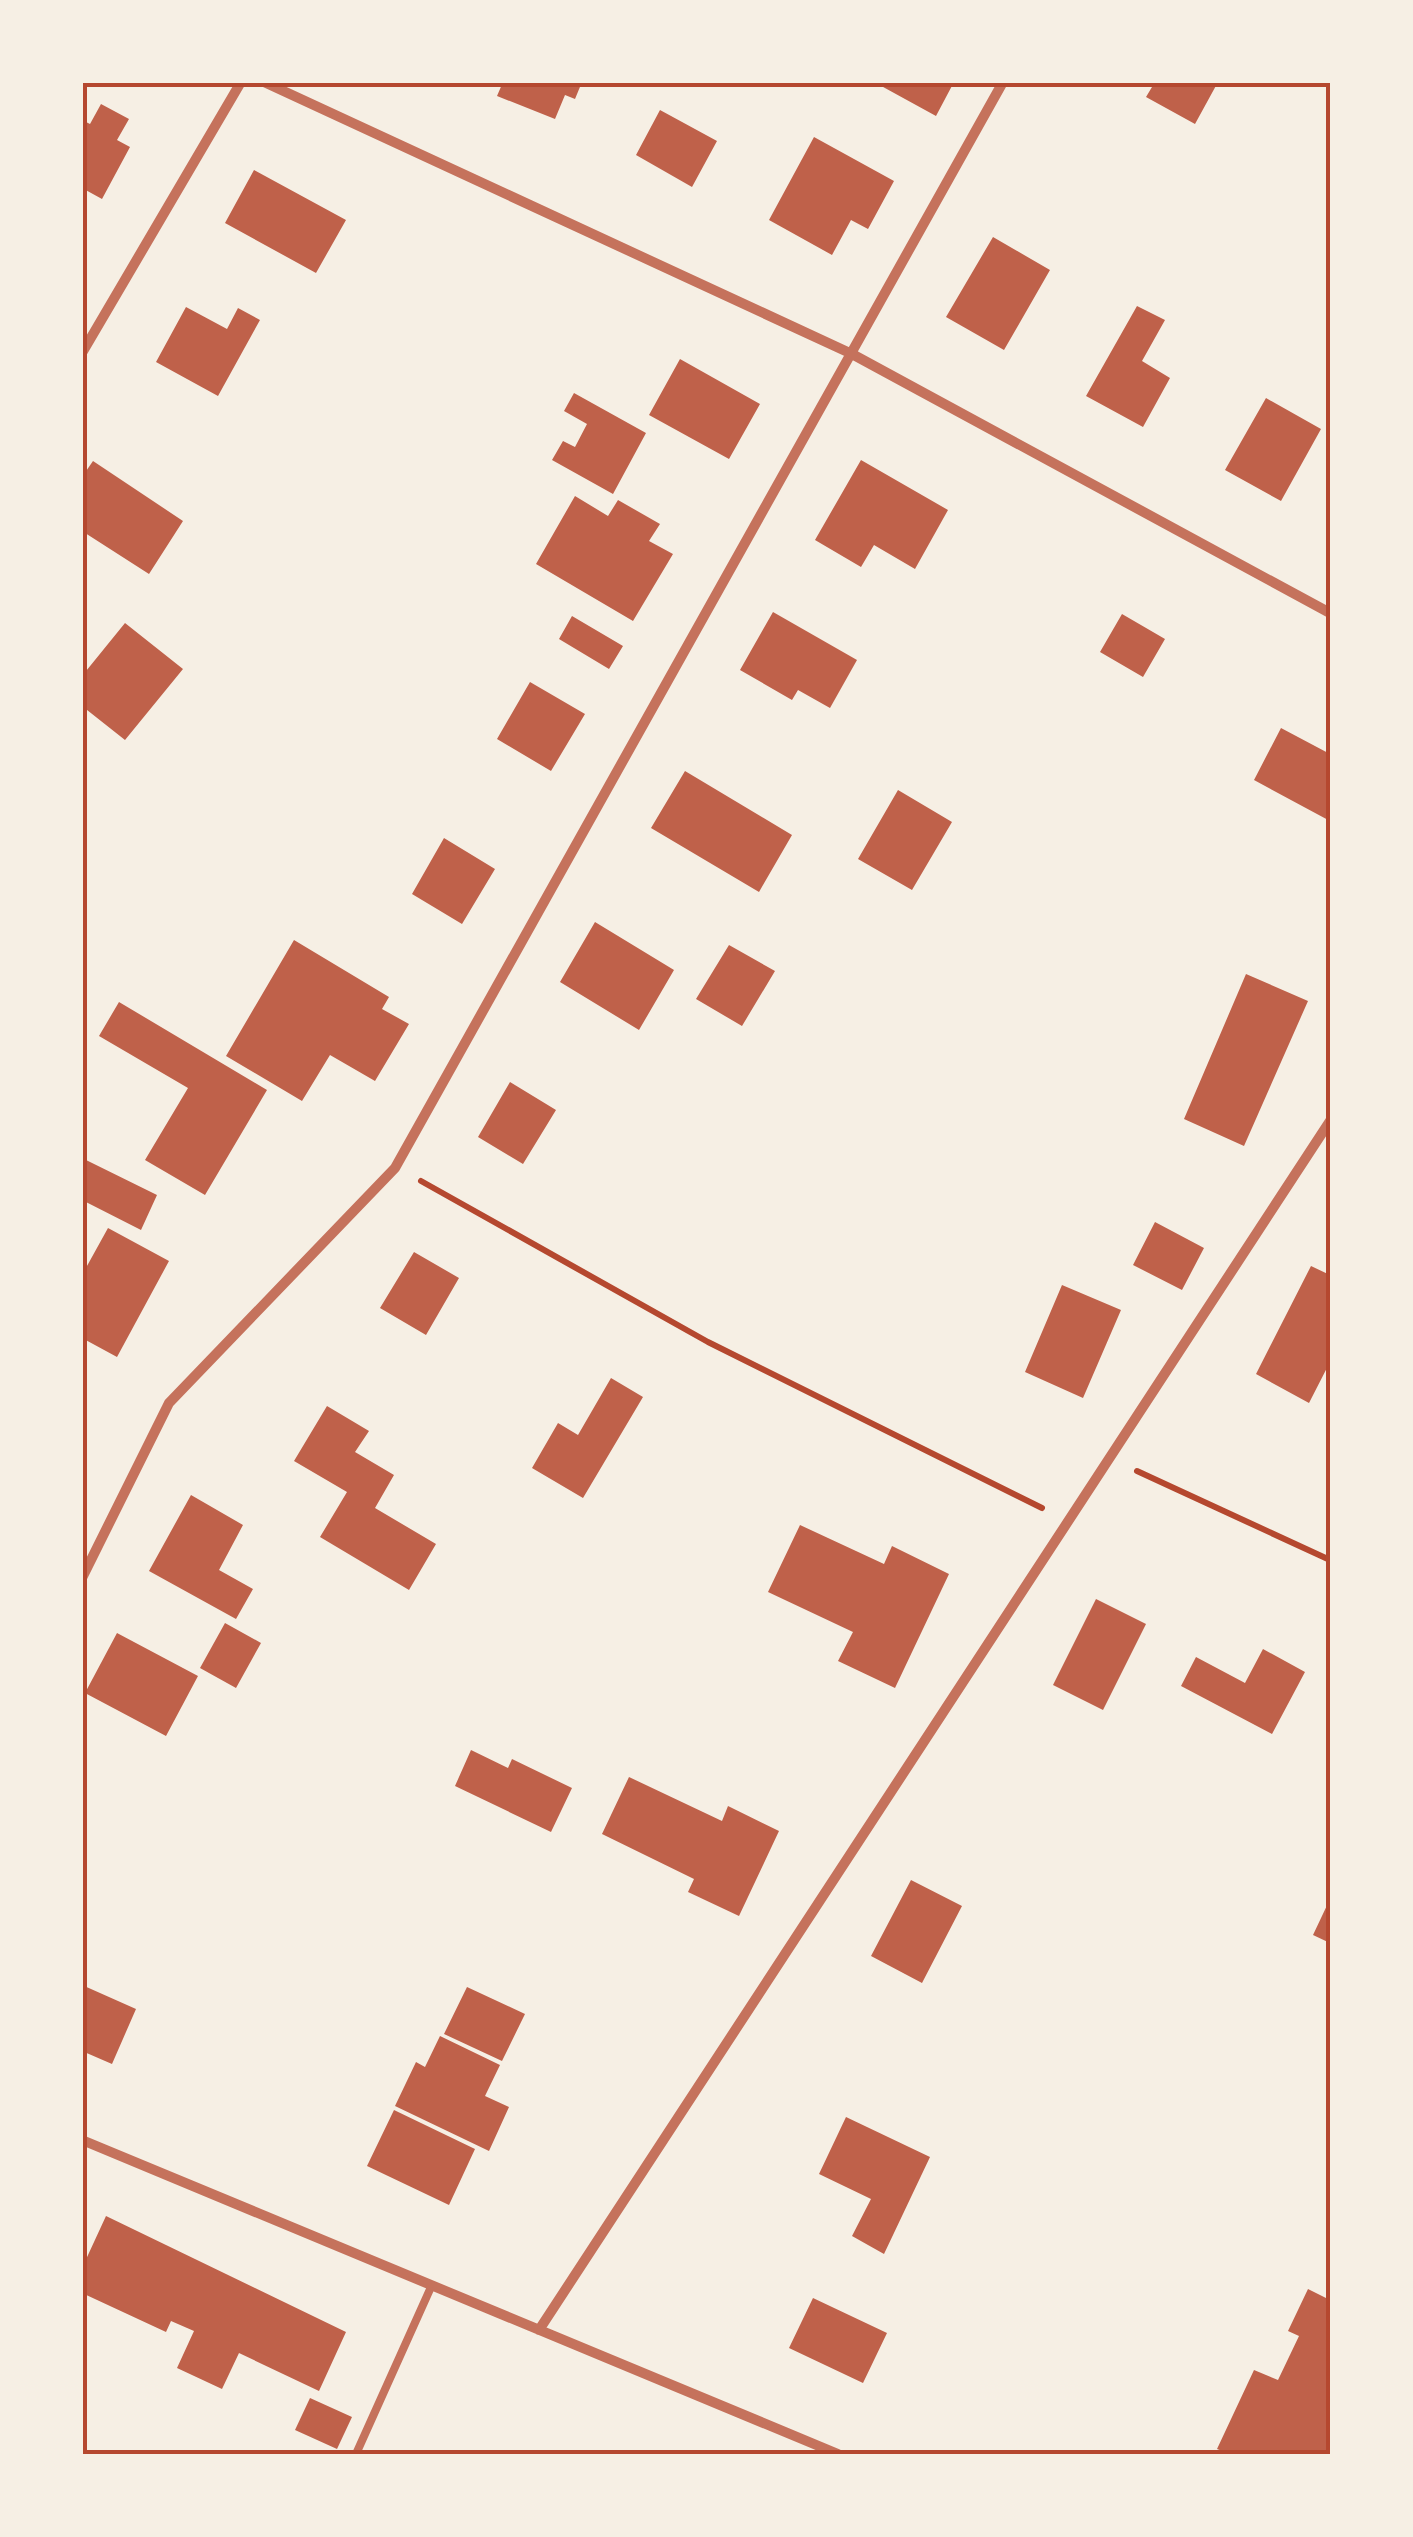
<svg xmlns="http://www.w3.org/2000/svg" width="1413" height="2537" viewBox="0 0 1413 2537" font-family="Raleway,sans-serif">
  <rect width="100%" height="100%" fill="#f6efe4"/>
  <path fill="#bf614a" d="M 503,82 L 582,82 L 575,99 L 565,95 L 555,119 L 497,96 Z
    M 874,82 L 954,82 L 936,116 Z
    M 1155,82 L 1218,82 L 1195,124 L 1146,97 Z
    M 101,104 L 129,119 L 117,140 L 130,147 L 102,199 L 82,188 L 82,120 L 90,124 Z
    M 660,110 L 717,141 L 692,187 L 636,155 Z
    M 814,137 L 894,181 L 868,229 L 851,220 L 832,255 L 769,220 Z
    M 254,170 L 346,220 L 316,273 L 225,223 Z
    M 993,237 L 1050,270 L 1004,350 L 946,317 Z
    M 1137,306 L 1165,320 L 1142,361 L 1170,378 L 1143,427 L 1086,396 Z
    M 186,307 L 227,329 L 238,308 L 260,320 L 218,396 L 156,362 Z
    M 680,359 L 760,404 L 729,459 L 649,415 Z
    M 574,393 L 646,433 L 613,494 L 552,460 L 563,441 L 575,447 L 587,424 L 564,411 Z
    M 1266,398 L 1321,429 L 1281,501 L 1225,470 Z
    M 861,460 L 948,510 L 915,569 L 874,545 L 861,567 L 815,540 Z
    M 93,461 L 183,521 L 149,574 L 82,531 L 82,477 Z
    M 575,496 L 608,516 L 618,500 L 660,524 L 649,541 L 673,554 L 633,621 L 536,564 Z
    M 773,612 L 857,660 L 830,708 L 798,690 L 792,700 L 740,670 Z
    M 1122,614 L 1165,639 L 1143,677 L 1100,652 Z
    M 572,616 L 623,646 L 609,669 L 559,639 Z
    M 125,623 L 183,669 L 125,740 L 82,706 L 82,676 Z
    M 530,682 L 585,714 L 551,771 L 497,739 Z
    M 1281,728 L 1330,754 L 1330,821 L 1254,780 Z
    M 685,771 L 792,835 L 759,892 L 651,828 Z
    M 898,790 L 952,822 L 912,890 L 858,859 Z
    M 444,838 L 495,869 L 462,924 L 412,894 Z
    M 595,922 L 674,970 L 639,1030 L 560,982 Z
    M 294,940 L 389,997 L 382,1009 L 409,1024 L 375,1081 L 330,1055 L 302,1101 L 226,1056 Z
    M 729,945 L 775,971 L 742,1026 L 696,999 Z
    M 1246,974 L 1308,1001 L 1244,1146 L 1184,1119 Z
    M 119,1002 L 267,1090 L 205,1195 L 145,1160 L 188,1088 L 99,1036 Z
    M 510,1082 L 556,1110 L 523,1164 L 478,1137 Z
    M 86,1160 L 157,1195 L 141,1230 L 82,1200 Z
    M 1155,1222 L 1204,1248 L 1182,1290 L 1133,1265 Z
    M 108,1228 L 169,1261 L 117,1357 L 82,1338 L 82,1275 Z
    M 414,1252 L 459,1278 L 426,1335 L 380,1308 Z
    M 1311,1266 L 1330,1275 L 1330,1362 L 1309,1403 L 1256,1374 Z
    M 1062,1285 L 1121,1310 L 1083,1398 L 1025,1372 Z
    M 611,1378 L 643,1397 L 583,1498 L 532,1468 L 558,1423 L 578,1435 Z
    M 327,1406 L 369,1431 L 355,1452 L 394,1475 L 375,1508 L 436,1544 L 409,1590 L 320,1537 L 347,1492 L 294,1461 Z
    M 191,1495 L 243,1525 L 219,1570 L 253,1589 L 236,1619 L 149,1571 Z
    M 800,1525 L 884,1564 L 892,1546 L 949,1574 L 895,1688 L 838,1661 L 853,1632 L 768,1592 Z
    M 1096,1599 L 1146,1624 L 1103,1710 L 1053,1685 Z
    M 225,1623 L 261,1643 L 236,1688 L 200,1668 Z
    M 117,1633 L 198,1676 L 166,1736 L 85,1693 Z
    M 1263,1649 L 1305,1672 L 1272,1734 L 1181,1686 L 1196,1657 L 1245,1683 Z
    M 471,1750 L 508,1768 L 512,1759 L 572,1788 L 551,1832 L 455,1786 Z
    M 629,1777 L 722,1821 L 728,1806 L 779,1831 L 739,1916 L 688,1892 L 694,1879 L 602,1834 Z
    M 911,1880 L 962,1906 L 922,1983 L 871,1956 Z
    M 1330,1899 L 1330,1943 L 1313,1935 Z
    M 82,1985 L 136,2009 L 112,2064 L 82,2051 Z
    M 467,1987 L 525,2014 L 502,2061 L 444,2034 Z
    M 440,2036 L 500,2065 L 485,2096 L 509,2107 L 489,2151 L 395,2106 L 416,2062 L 425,2067 Z
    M 394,2110 L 475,2149 L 449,2205 L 367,2166 Z
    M 846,2117 L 930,2157 L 884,2254 L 852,2236 L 871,2199 L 819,2174 Z
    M 106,2216 L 346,2332 L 319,2391 L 239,2353 L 222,2389 L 177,2368 L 194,2331 L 171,2321 L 166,2332 L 82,2293 L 82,2268 Z
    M 1308,2289 L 1330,2300 L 1330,2454 L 1230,2454 L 1217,2449 L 1254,2370 L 1278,2380 L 1299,2336 L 1288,2331 Z
    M 813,2298 L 887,2333 L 863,2383 L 789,2348 Z
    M 310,2398 L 352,2417 L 337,2449 L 295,2430 Z"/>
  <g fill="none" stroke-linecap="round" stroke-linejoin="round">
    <path stroke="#b5482f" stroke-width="6" d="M 421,1181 L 708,1342 L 1042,1508
      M 1137,1471 L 1330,1560"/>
    <path stroke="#c5725c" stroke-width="8" d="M 356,2454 L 431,2287"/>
    <path stroke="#c5725c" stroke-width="10" d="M 264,82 L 852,354 L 1330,613
      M 82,353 L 241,82
      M 82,1578 L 169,1403 L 395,1168 L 1003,82
      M 82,2140 L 838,2454
      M 539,2330 L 1330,1121"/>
  </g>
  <rect width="1413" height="2537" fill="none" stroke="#f6efe4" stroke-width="170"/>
  <rect x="85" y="85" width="1243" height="2367" fill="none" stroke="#b5482f" stroke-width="4"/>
</svg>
